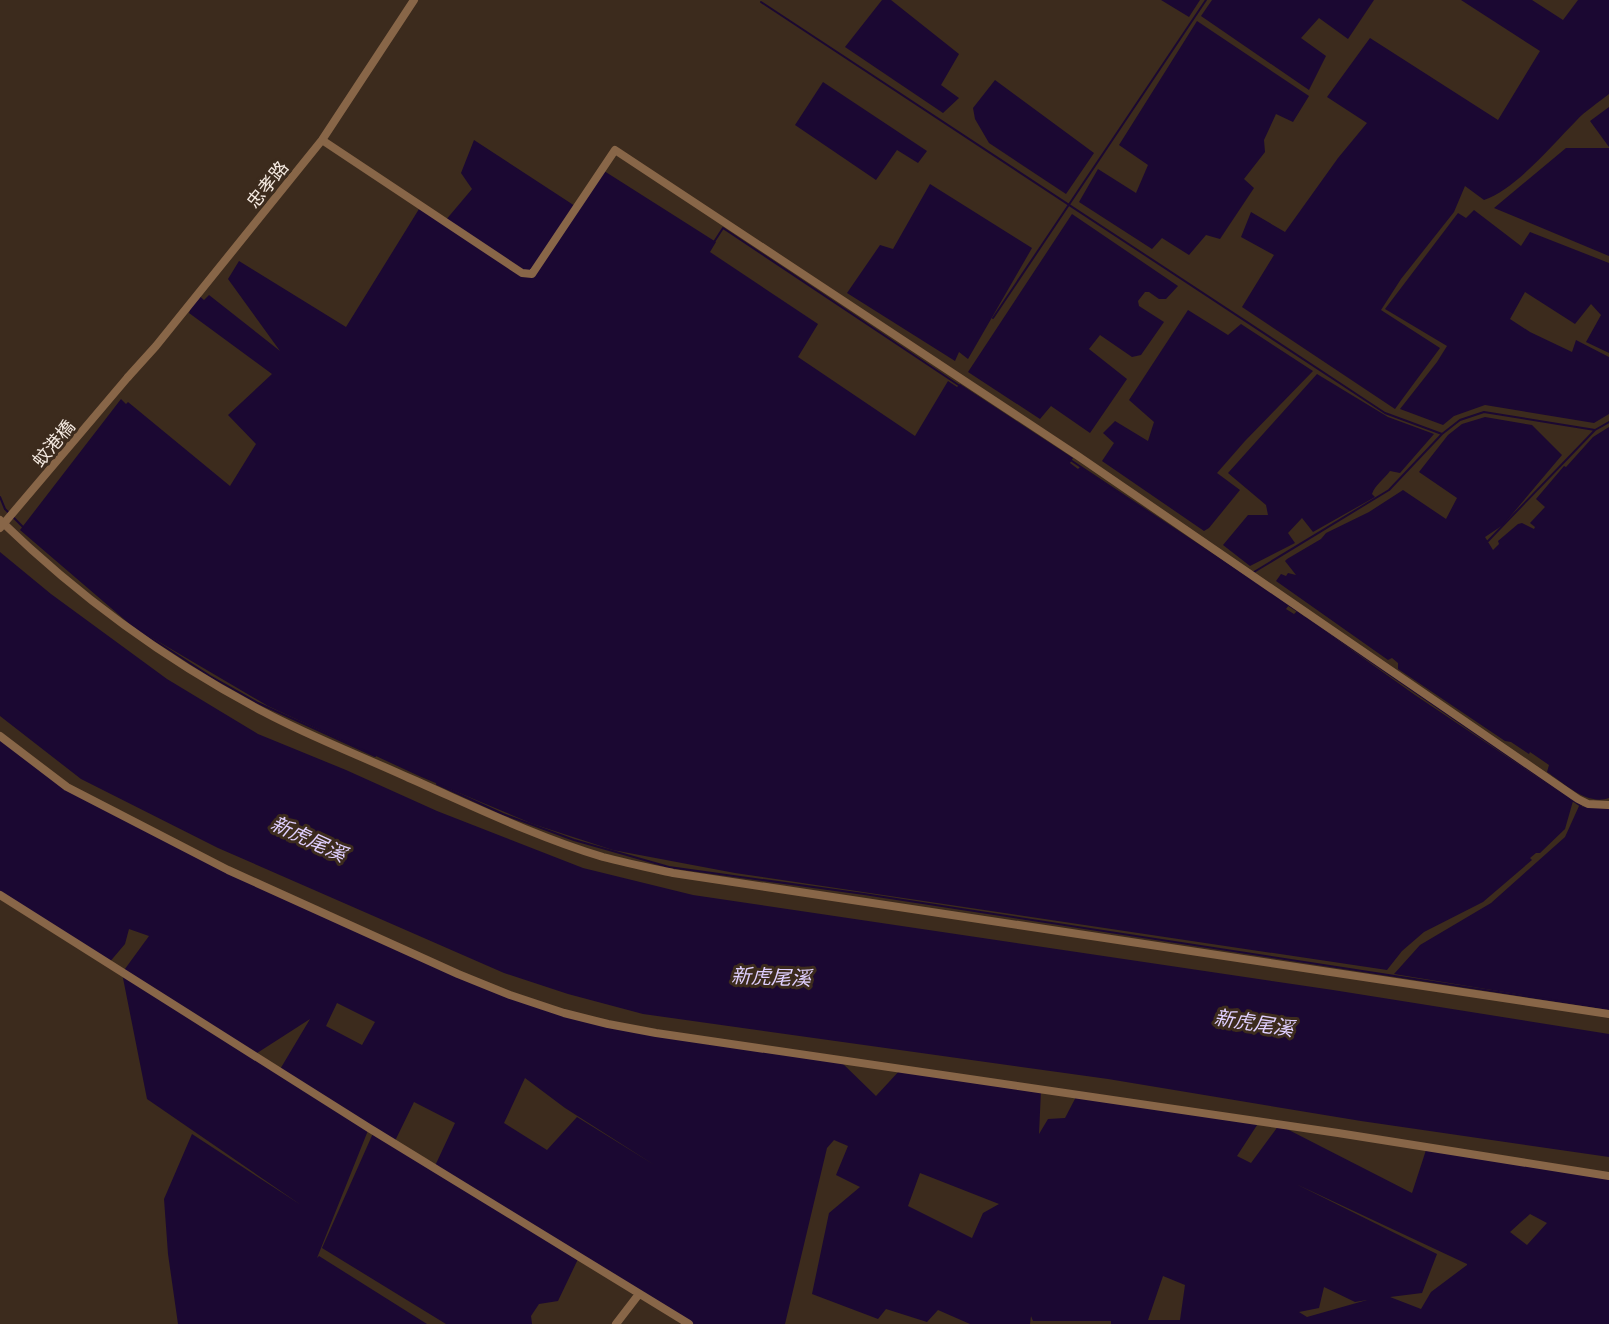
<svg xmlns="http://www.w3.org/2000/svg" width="1609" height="1324" viewBox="0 0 1609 1324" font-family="'Golos Text','Noto Sans TC',sans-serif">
  <rect width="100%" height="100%" fill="#3c2b1d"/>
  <path fill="#1b0832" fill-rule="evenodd" d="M 882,0 L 891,0 L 959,54 L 941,85 L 959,98 L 943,113 L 845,47 Z
    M 1161,0 L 1200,0 L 1189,17 Z
    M 1212,0 L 1374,0 L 1348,39 L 1319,18 L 1301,38 L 1326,56 L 1309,90 L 1201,16 Z
    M 1461,0 L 1532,0 L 1563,20 L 1578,0 L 1609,0 L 1609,94 C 1598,103 1585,111 1576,121 C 1552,145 1516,189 1484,200 L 1465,186 L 1454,212 L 1401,279 L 1381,310 L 1440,348 L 1395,409 L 1242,307 L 1274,255 L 1241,237 L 1251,212 L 1285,232 L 1338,158 L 1367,123 L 1327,97 L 1370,38 L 1498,120 L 1540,51 Z
    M 1197,21 L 1309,96 L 1293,122 L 1276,114 L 1264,140 L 1265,152 L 1244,179 L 1254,188 L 1220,239 L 1206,235 L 1189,255 L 1162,238 L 1152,249 L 1079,202 L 1098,169 L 1136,193 L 1148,165 L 1119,145 Z
    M 995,80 L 1094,153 L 1066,194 L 989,143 L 975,119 L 973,108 Z
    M 823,82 L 927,151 L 918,163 L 897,150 L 876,180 L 795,125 Z
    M 1609,107 L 1609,147 L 1590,121 Z
    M 474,140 L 575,206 L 601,169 L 716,242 L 710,252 L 818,324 L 798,357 L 915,436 L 948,381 L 957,387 L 960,384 L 1073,458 L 1070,463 L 1078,469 L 1080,467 L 1289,605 L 1286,609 L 1294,614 L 1297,611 L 1415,695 L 1573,801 L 1565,829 L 1540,853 L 1536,853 L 1530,858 L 1532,860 L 1483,902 L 1424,932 L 1402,951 L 1387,970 L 735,873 L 613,850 L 533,824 L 419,776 L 268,706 L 132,626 L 20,530 L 121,399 L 126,404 L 128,402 L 230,486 L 256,444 L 228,415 L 272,374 L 189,313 L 196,293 L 204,300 L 209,295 L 280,351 L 228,279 L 239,261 L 346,327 L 419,209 L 445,221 L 472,189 L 461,173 Z
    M 1566,148 L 1609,148 L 1609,256 L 1494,208 Z
    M 930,184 L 1032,248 L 968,359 L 959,352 L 955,361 L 847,293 L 880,245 L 893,249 Z
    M 1474,210 L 1521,246 L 1530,232 L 1609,263 L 1609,353 L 1586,342 L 1601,315 L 1591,304 L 1575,324 L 1525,292 L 1510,319 L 1530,332 L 1572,352 L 1576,340 L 1609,357 L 1609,414 L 1594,423 L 1485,405 L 1454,416 L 1443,425 L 1400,409 L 1437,362 L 1447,346 L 1385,309 L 1458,213 L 1466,218 Z
    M 1072,214 L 1178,286 L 1166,299 L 1159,299 L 1149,292 L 1145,292 L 1138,301 L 1139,306 L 1164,322 L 1141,355 L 1132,357 L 1100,335 L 1089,349 L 1127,379 L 1090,433 L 1051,406 L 1040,419 L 968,372 Z
    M 1188,310 L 1228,335 L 1241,324 L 1313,371 L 1245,441 L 1217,473 L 1240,490 L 1209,528 L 1204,531 L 1102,461 L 1114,443 L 1103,433 L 1115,421 L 1148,441 L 1154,422 L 1129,400 Z
    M 1317,374 L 1388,417 L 1434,434 L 1400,473 L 1390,471 C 1384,479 1375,485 1372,494 L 1375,497 L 1313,532 L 1302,518 L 1288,533 L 1295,543 L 1250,566 L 1223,545 L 1248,515 L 1268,515 L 1266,505 L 1228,473 Z
    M 1485,417 L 1532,425 L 1562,455 L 1503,525 L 1485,537 L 1493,550 L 1499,544 L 1498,541 L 1518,524 L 1522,523 L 1534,529 L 1535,527 L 1530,523 L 1545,507 L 1536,499 L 1564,466 L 1566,467 L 1593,437 L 1609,427 L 1609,798 C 1587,806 1564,783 1547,772 L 1549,765 L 1530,752 L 1529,754 L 1511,742 L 1505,741 L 1398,669 L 1398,663 L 1392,658 L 1388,660 L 1276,581 L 1281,574 L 1286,576 L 1288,573 L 1296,575 L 1285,561 L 1287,559 L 1321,539 L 1326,533 L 1369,512 L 1403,490 L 1446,519 L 1457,498 L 1419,472 L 1448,435 L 1462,424 Z
    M 0,552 L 51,594 L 167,679 L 258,734 L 346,770 L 437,811 L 583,868 L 693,895 L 1333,990 L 1609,1034 L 1609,1157 L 1361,1121 L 1108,1079 L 643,1014 L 568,994 L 504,973 L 218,848 L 81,779 L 0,716 Z
    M 0,735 L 73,791 L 252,881 L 412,953 L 552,1009 L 652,1032 L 839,1060 L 876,1096 L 901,1069 L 1041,1090 L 1039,1134 L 1048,1119 L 1065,1118 L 1077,1095 L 1259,1122 L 1237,1156 L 1251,1163 L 1279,1125 L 1412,1193 L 1427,1147 L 1609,1174 L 1609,1324 L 1111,1324 L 1111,1321 L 1033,1321 L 1031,1316 L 1030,1324 L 970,1324 L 938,1310 L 927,1322 L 886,1309 L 878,1319 L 812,1294 L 829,1213 L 860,1187 L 836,1175 L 848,1146 L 834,1140 L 827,1148 L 785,1324 L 688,1324 L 579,1257 L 558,1301 L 539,1304 L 531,1316 L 532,1324 L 446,1324 L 322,1248 L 374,1131 L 369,1128 L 317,1258 L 319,1256 L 427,1324 L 178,1324 L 168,1254 L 164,1199 L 192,1134 L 301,1205 L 147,1099 L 122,973 L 149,936 L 129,929 L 125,944 L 108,964 L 0,895 ZM 337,1003 L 375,1022 L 362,1045 L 326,1026 ZM 310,1019 L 279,1071 L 254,1055 ZM 525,1078 L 565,1108 L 656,1166 L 577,1117 L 547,1150 L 504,1123 ZM 414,1102 L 455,1123 L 434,1168 L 394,1143 ZM 920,1173 L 999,1204 L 983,1213 L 972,1238 L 908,1206 ZM 1296,1184 L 1467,1264 L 1467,1265 L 1431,1292 L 1421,1309 L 1390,1297 L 1422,1293 L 1437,1254 ZM 1530,1214 L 1547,1223 L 1527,1245 L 1510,1232 ZM 1163,1276 L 1185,1285 L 1180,1320 L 1148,1320 ZM 1324,1287 L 1355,1302 L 1367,1300 L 1307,1317 L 1299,1312 L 1319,1308 Z
    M 1579,806 L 1609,809 L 1609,1009 L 1394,974 L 1420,945 L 1491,903 L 1565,837 Z"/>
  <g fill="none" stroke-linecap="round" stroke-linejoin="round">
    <path stroke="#1b0832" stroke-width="2" d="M 761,2 L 1385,413 L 1442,434
      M 714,242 L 723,228 L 960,386
      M 993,318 L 1206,0
      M 1069,459 L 1299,612
      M 0,497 L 5,509 L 23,527
      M 1488,541 L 1595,430 L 1609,422
      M 1254,572 L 1389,490 L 1442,434 L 1460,420 L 1484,412 L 1595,430
      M 1306,617 L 1581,806
      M 137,629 L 210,676 L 258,703 L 375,756
      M 437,784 L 503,814 L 574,840 L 669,867 L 864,894 L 1609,1009"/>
    <path stroke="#886648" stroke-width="8" d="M 322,140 L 522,273 L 532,274 L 615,150 L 1078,456 L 1578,799 L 1588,804 L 1609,805
      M 128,377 L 156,346 L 322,140 L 414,0
      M 0,520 C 78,596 167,661 264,712 C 311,737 361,756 409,778 C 473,806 536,837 603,857 C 626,863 650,868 673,873 L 1609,1014
      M 0,736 L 67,787 L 228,870 L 458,974 L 510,995 L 564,1013 L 608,1024 L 656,1033 L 1338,1133 L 1609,1176
      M 0,895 L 369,1128 L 689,1324
      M 616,1324 L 639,1294"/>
    <path stroke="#886648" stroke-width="8" d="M 0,528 L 128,377"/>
  </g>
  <g text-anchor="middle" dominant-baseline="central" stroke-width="6" stroke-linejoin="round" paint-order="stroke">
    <g font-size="18" fill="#f5eae1" stroke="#3c2b1d">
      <text transform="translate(267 184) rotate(-51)">忠孝路</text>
      <text transform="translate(53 443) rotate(-50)">蚊港橋</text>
    </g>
    <g font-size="20" font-style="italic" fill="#e0d0ff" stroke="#3c2b1d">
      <text transform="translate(309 838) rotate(25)">新虎尾溪</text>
      <text transform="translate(771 976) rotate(2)">新虎尾溪</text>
      <text transform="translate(1254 1022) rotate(9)">新虎尾溪</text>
    </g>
  </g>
</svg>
